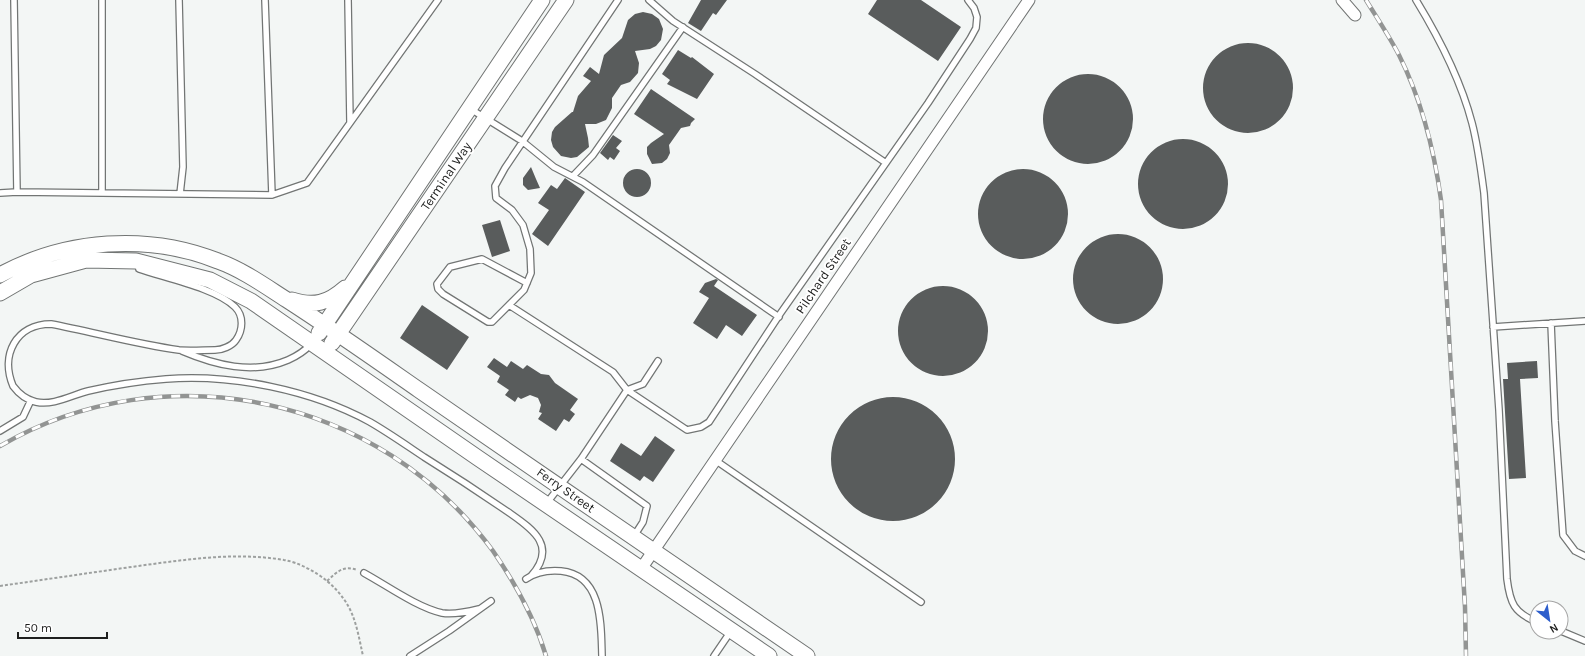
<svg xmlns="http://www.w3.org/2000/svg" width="1585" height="656" viewBox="0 0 1585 656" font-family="Karla,sans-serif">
  <rect width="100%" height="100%" fill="#f3f6f5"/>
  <path fill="#595c5c" d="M 701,0 L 727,0 L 716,15 L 713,13 L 701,31 L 688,23 Z
    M 877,0 L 921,0 L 961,27 L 938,61 L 868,14 Z
    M 643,12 L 652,14 L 659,19 L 663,29 L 661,40 L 656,46 L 650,49 L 635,51 L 639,63 L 638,73 L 630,82 L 621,85 L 612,98 L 612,108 L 606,120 L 596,124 L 585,124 L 588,138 L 589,147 L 577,157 L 571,158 L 561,156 L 553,147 L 551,140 L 552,132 L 555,127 L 572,112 L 573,112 L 578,96 L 591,81 L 583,76 L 590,67 L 599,74 L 604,55 L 622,38 L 628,20 L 635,14 Z
    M1203 88a45 45 0 1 1 90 0a45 45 0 1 1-90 0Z
    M 678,50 L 691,58 L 692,57 L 714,74 L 697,99 L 667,84 L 670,80 L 662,74 Z
    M1043 119a45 45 0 1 1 90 0a45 45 0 1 1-90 0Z
    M 651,89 L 695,119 L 691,123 L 690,126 L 681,128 L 669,145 L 670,153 L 667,159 L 662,163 L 652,164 L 647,154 L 647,147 L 651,143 L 664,134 L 634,114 Z
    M 613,135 L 622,141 L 616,148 L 620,151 L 614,160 L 610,157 L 608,160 L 600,153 Z
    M1138 184a45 45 0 1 1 90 0a45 45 0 1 1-90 0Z
    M 531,167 L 536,179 L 540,188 L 528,190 L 523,185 L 523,178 Z
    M623 183a14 14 0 1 1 28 0a14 14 0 1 1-28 0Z
    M978 214a45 45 0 1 1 90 0a45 45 0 1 1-90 0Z
    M 565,178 L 585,192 L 548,246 L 532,234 L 549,210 L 538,203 L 551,185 L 557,189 Z
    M 500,220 L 510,251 L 492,257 L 482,225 Z
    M1073 279a45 45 0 1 1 90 0a45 45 0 1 1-90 0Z
    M 716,279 L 718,280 L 714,286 L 757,315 L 742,336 L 726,325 L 717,339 L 693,323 L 709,298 L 699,292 L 705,283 Z
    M898 331a45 45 0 1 1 90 0a45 45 0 1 1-90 0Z
    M 422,305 L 469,337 L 447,370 L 400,338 Z
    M 494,358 L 507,367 L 511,361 L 523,369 L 527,365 L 541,374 L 549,375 L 555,383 L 578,399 L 570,410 L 575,414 L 569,422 L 564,419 L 556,431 L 538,419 L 542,413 L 539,412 L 541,405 L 538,398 L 530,395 L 521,399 L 518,397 L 515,402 L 505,395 L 509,390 L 497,382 L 500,376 L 487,367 Z
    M 1537,361 L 1538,378 L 1520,379 L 1526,478 L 1509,479 L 1503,379 L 1508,379 L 1507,363 Z
    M831 459a62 62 0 1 1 124 0a62 62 0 1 1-124 0Z
    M 655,436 L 675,450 L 653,482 L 644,476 L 640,481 L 610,461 L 621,443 L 641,456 Z"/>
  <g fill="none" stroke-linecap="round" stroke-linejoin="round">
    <g stroke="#727574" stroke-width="8">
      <path id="lane" d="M 14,0 L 17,192 L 102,193
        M 102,0 L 102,193 L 272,195
        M 179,0 L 183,167 L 180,194
        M 265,0 L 272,195 L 307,183 L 438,0
        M 348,0 L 350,122
        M 649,0 L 673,21 L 755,74 L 886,163
        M 1416,0 C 1438,36 1461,81 1472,123 C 1478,146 1481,170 1484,193 L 1499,410 L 1507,579 C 1510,603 1514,613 1537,622
        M 469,108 L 522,141 L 554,167 L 583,182 L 779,317
        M 573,176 L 593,155 L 683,27
        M 0,193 L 17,192
        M 139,269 C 165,278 216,288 235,307 C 244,316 243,330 236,340 C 232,346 222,350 215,350 C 204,350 189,351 179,350 C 136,344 93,332 51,324 C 16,324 0,355 13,386 C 19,394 27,400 36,402 C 53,406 72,395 88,391 C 114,385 140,381 166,379 C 233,374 311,390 370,422 C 389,433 406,445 424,457 C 453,475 482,494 511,514 C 534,530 557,547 531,576
        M 527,283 L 482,259 L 450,267 L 437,284 L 438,289 L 443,294 L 488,322 L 492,322 L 524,290 L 531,273 L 530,249 L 523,225 L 512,210 L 496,198 L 495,186 L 505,168 L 618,0
        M 509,305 L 613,372 L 627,390 L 581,459 L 546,504
        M 1551,323 L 1555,421 L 1563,535 L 1575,551 L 1585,556
        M 1493,327 L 1585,321
        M 182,351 C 215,365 253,375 288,360 C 297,356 304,352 311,344
        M 627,390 L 687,430 L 701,427 L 709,422 L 780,314 L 928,103 L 970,39 L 976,28 L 977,17 L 974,8 L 968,0
        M 627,390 L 643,384 L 658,361
        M 0,431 L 23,417 L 31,400
        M 581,459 L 647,506 L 643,522 L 634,536
        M 715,460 L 921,602
        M 364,573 C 386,585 418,608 442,613 C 454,615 467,612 479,609
        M 526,579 C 536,572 549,570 561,571 C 603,575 601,625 602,656
        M 1561,631 L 1585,641
        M 410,656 L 449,631 L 491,601
        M 714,656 L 731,631"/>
    </g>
    <g stroke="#727574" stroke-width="13">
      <path id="street" d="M 1342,0 L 1355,15
        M 641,569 L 1029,0"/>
    </g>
    <g stroke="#727574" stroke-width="17">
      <path id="secondary" d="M 0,275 C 66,239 148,233 218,261 C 243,270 265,286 287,300 C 332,329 376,360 419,390 C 548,479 678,568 807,656
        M 0,293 L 31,275 L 86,260 L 136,261 L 210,280 L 251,301 L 478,458 L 769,656
        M 292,300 C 314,307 328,303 345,288
        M 319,333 L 542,0
        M 332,343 L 566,0"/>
    </g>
    <path stroke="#9da09f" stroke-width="2" stroke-dasharray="3 2" stroke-linecap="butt" d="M 327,581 C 337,572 343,565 357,570
      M 0,586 C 48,579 96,572 145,565 C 191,559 237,552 284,560 C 298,562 316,572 327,581 C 354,604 356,624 363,656"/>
    <use href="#lane" stroke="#fff" stroke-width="5.5"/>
    <use href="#street" stroke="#fff" stroke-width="11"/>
    <use href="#secondary" stroke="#fff" stroke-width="15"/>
    <g stroke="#929493" stroke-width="4.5">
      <path id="rail" d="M 1366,0 C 1377,18 1389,36 1399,55 C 1422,101 1434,149 1441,200 L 1465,607 L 1466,656
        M 0,446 C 166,350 380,396 493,551 C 515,583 535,619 546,656"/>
    </g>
    <use href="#rail" stroke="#fff" stroke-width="3" stroke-dasharray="9" stroke-linecap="butt"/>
  </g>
  <g text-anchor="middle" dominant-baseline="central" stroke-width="4" stroke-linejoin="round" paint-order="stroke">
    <g font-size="13" fill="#1e1f1e" stroke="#fff">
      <text transform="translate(446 176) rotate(-56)">Terminal Way</text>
      <text transform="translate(823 276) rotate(-56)">Pilchard Street</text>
      <text transform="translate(566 490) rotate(35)">Ferry Street</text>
    </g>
  </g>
  <g transform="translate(1549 620) rotate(150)"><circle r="19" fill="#ffffff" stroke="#a5a5a5"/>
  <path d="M0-3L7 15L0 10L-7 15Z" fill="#2d5ecc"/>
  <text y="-6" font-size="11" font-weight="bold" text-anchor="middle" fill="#1e1f1e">N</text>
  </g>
  <path d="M18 632v6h89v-6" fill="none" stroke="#1e1f1e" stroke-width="2"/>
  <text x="24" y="632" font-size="12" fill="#1e1f1e" stroke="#ffffff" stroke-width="3" paint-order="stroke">50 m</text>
</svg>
